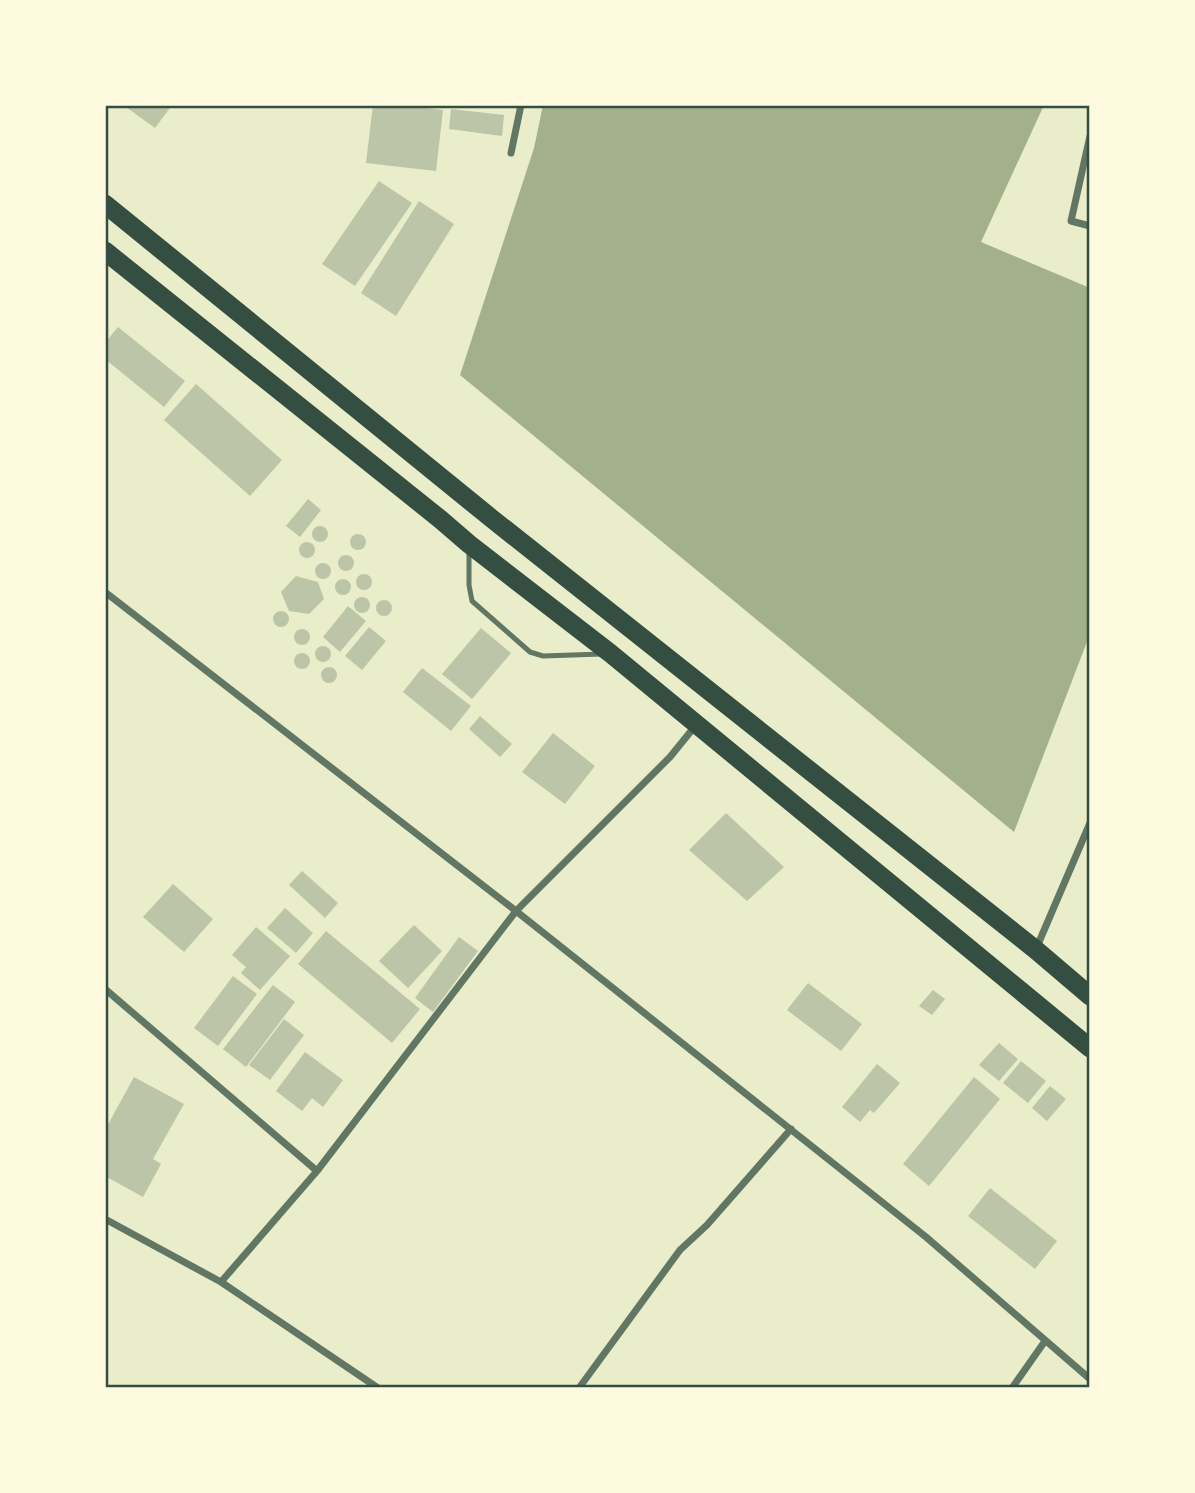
<svg xmlns="http://www.w3.org/2000/svg" width="1195" height="1493" viewBox="0 0 1195 1493" font-family="Montserrat,sans-serif">
  <rect width="100%" height="100%" fill="#e9edc9"/>
  <path fill="#a3b18a" d="M 543,105 L 1044,105 L 981,242 L 1090,288 L 1090,634 L 1014,832 L 460,375 L 534,148 Z"/>
  <path fill="#bcc5a7" d="M 123,105 L 172,105 L 155,128 Z
    M 373,105 L 401,105 L 443,110 L 436,171 L 366,163 Z
    M 451,109 L 504,115 L 502,136 L 449,129 Z
    M 379,181 L 412,203 L 355,286 L 322,264 Z
    M 419,201 L 454,224 L 396,316 L 361,293 Z
    M 118,327 L 185,381 L 164,407 L 105,359 L 105,343 Z
    M 196,384 L 282,460 L 250,496 L 164,420 Z
    M 308,499 L 321,510 L 300,537 L 286,526 Z
    M312 534a8 8 0 1 1 16 0a8 8 0 1 1-16 0Z
    M350 542a8 8 0 1 1 16 0a8 8 0 1 1-16 0Z
    M299 550a8 8 0 1 1 16 0a8 8 0 1 1-16 0Z
    M338 563a8 8 0 1 1 16 0a8 8 0 1 1-16 0Z
    M315 571a8 8 0 1 1 16 0a8 8 0 1 1-16 0Z
    M356 582a8 8 0 1 1 16 0a8 8 0 1 1-16 0Z
    M 296,576 L 318,582 L 324,599 L 309,614 L 289,611 L 281,592 Z
    M335 587a8 8 0 1 1 16 0a8 8 0 1 1-16 0Z
    M354 605a8 8 0 1 1 16 0a8 8 0 1 1-16 0Z
    M376 608a8 8 0 1 1 16 0a8 8 0 1 1-16 0Z
    M 348,606 L 366,621 L 340,652 L 323,637 Z
    M273 619a8 8 0 1 1 16 0a8 8 0 1 1-16 0Z
    M 369,627 L 386,641 L 362,670 L 345,656 Z
    M 481,628 L 511,653 L 472,699 L 442,674 Z
    M294 637a8 8 0 1 1 16 0a8 8 0 1 1-16 0Z
    M315 654a8 8 0 1 1 16 0a8 8 0 1 1-16 0Z
    M294 661a8 8 0 1 1 16 0a8 8 0 1 1-16 0Z
    M321 675a8 8 0 1 1 16 0a8 8 0 1 1-16 0Z
    M 422,668 L 471,706 L 451,731 L 403,692 Z
    M 480,716 L 512,744 L 500,757 L 469,729 Z
    M 553,733 L 595,766 L 565,804 L 522,772 Z
    M 726,813 L 784,867 L 747,901 L 689,850 Z
    M 302,871 L 338,903 L 325,918 L 289,885 Z
    M 173,884 L 213,919 L 184,952 L 143,917 Z
    M 285,908 L 313,933 L 296,953 L 267,928 Z
    M 414,925 L 442,951 L 408,988 L 379,961 Z
    M 256,927 L 290,956 L 260,990 L 241,973 L 246,967 L 232,955 Z
    M 326,931 L 420,1009 L 392,1043 L 298,964 Z
    M 459,937 L 478,951 L 433,1012 L 415,998 Z
    M 233,976 L 257,994 L 218,1046 L 194,1028 Z
    M 808,983 L 862,1024 L 841,1051 L 787,1010 Z
    M 273,985 L 295,1002 L 246,1067 L 223,1049 Z
    M 933,990 L 945,999 L 932,1015 L 919,1006 Z
    M 284,1019 L 304,1035 L 270,1080 L 249,1065 Z
    M 999,1043 L 1018,1059 L 999,1081 L 979,1065 Z
    M 305,1052 L 343,1080 L 323,1107 L 312,1098 L 302,1111 L 276,1091 Z
    M 1021,1061 L 1046,1081 L 1028,1103 L 1003,1083 Z
    M 877,1064 L 900,1083 L 874,1113 L 870,1110 L 860,1122 L 842,1107 Z
    M 134,1077 L 184,1104 L 153,1159 L 161,1164 L 143,1197 L 105,1176 L 105,1130 Z
    M 974,1077 L 1000,1099 L 929,1186 L 903,1164 Z
    M 1050,1086 L 1066,1099 L 1047,1121 L 1032,1108 Z
    M 990,1188 L 1057,1241 L 1035,1269 L 968,1216 Z"/>
  <g fill="none" stroke-linecap="round" stroke-linejoin="round">
    <path stroke="#617663" stroke-width="5" d="M 469,551 L 469,585 L 472,601 L 530,652 L 543,656 L 602,654"/>
    <path stroke="#617663" stroke-width="7" d="M 1090,136 L 1071,221 L 1090,226
      M 511,153 L 521,105
      M 105,592 L 516,911 L 926,1237 L 1090,1379
      M 1036,949 L 1090,823
      M 105,989 L 317,1171
      M 105,1219 L 221,1282 L 378,1388
      M 221,1282 L 317,1171 L 516,911 L 670,757 L 696,725
      M 579,1388 L 680,1250 L 707,1225 L 791,1129
      M 1012,1388 L 1045,1341"/>
    <path stroke="#344e41" stroke-width="19" d="M 105,204 L 491,518 L 1036,950 L 1090,996
      M 105,251 L 440,519 L 469,544 L 610,653 L 1090,1048"/>
  </g>
  <rect width="1195" height="1493" fill="none" stroke="#fefae0" stroke-width="214"/>
  <rect x="107" y="107" width="981" height="1279" fill="none" stroke="#344e41" stroke-width="2.5"/>
</svg>
